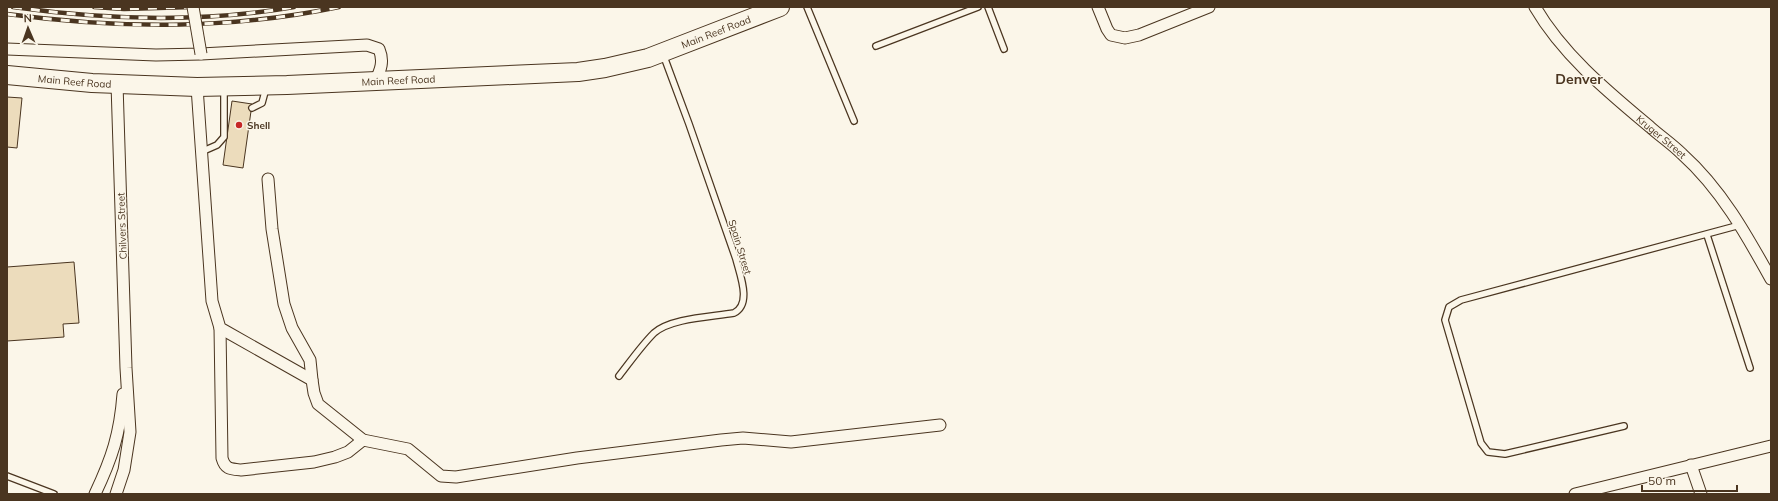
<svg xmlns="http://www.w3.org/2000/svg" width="1778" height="501" viewBox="0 0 1778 501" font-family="Mulish,sans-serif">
  <rect width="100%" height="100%" fill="#fbf6e9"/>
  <path fill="#ecdcbc" stroke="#4a3520" d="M 7,97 L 22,98 L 17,148 L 7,147 Z
    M 232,101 L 252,104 L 243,168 L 223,165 Z
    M 74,262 L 79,323 L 63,324 L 64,337 L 7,341 L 7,267 Z"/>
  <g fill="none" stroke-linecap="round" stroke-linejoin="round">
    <g stroke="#4a3520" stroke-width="8">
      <path id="lane" d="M 807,7 L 854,121
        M 988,7 L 1004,49
        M 876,46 L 978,7
        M 252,108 L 262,103 L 266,88
        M 201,152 L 217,145 L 224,137 L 224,90
        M 1707,235 L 1750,368
        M 619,376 C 630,362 641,346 654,333 C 671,318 711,317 734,313 C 752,304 740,275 736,259 L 689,124 L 663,54
        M 1624,426 L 1505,454 L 1488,452 L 1481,443 L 1445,320 L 1449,307 L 1461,300 L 1740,225
        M 7,476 L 54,494"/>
    </g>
    <g stroke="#4a3520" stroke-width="13">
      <g id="street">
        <path d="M 1098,7 L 1107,29 L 1111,35 L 1125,38 L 1139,35 L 1209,7"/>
        <path id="s1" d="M 1535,7 C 1563,55 1607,91 1650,127 C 1660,136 1672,144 1682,154 C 1721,189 1746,234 1771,279"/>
        <path d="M 7,49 L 156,55 L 201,54 L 367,45 L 379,49 C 384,61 381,70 375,81"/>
        <path d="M 197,87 L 212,301 L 220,328 L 312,380 L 314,393 L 318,404 L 363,440 L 408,449 L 441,476 L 456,477 L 577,458 L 721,440 L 743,438 L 791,442 L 940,425"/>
        <path d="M 268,179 L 272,229 L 284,304 L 292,328 L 310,360 L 312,380"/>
        <path d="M 220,328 L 222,458 C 225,469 230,469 241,470 L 314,462 L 335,457 L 348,452 L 363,440"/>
        <path d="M 1691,465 L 1701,494"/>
        <path d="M 95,494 C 112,458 120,434 123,394"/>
        <path d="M 116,494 L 124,470 L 130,432 L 126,368 L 117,84"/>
        <path d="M 1575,494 L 1771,446"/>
      </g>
    </g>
    <g stroke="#4a3520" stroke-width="20">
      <g id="primary">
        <path id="s2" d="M 7,75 L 92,83 L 197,87 L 287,85 L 578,72 L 605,68 L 648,58 L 780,7"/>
      </g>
    </g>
    <use href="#lane" stroke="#fbf6e9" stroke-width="5.5"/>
    <use href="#street" stroke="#fbf6e9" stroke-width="11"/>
    <use href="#primary" stroke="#fbf6e9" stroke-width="18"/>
    <g stroke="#4a3520" stroke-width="4.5">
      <path id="rail" d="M 13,7 C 106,20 202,23 294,7
        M 94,7 L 124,9 L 192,7
        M 7,14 C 120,29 227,30 339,7"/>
    </g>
    <use href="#rail" stroke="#fbf6e9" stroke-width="3" stroke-dasharray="9" stroke-linecap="butt"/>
    <g stroke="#4a3520" stroke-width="13" stroke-linecap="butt">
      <path id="street-bridge" d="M 193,7 L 201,54"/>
    </g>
    <use href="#street-bridge" stroke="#fbf6e9" stroke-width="11"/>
  </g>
  <circle fill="#c62828" stroke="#fbf6e9" stroke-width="1.5" cx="239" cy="125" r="4"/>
  <g text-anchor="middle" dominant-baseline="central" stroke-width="3" stroke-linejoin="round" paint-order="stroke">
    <g font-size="10" fill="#4a3520" stroke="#fbf6e9">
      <text stroke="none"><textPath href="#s2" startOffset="716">Main Reef Road</textPath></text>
      <text stroke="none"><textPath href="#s2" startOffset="392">Main Reef Road</textPath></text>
      <text stroke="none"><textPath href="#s2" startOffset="68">Main Reef Road</textPath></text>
      <text stroke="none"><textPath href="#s1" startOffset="182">Kruger Street</textPath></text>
      <text transform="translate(122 226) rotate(-92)">Chilvers Street</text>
      <text transform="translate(740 247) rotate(73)">Spain Street</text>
    </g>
    <g font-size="10" font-weight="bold" fill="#4a3520" stroke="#fbf6e9" text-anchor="start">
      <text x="247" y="125">Shell</text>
    </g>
    <g font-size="14" font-weight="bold" fill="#4a3520" stroke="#fbf6e9">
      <text x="1579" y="79">Denver</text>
    </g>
  </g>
  <rect width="1778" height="501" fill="none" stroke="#4a3520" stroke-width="16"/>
  <g transform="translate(28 28) rotate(358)" stroke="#fbf6e9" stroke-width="3" paint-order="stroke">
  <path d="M0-3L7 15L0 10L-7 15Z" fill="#4a3520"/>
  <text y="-6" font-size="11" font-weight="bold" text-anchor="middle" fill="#4a3520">N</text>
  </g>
  <path d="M1642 485v6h95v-6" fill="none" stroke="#4a3520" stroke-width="2"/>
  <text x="1648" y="485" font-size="12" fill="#4a3520" stroke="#fbf6e9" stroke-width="3" paint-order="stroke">50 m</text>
</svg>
